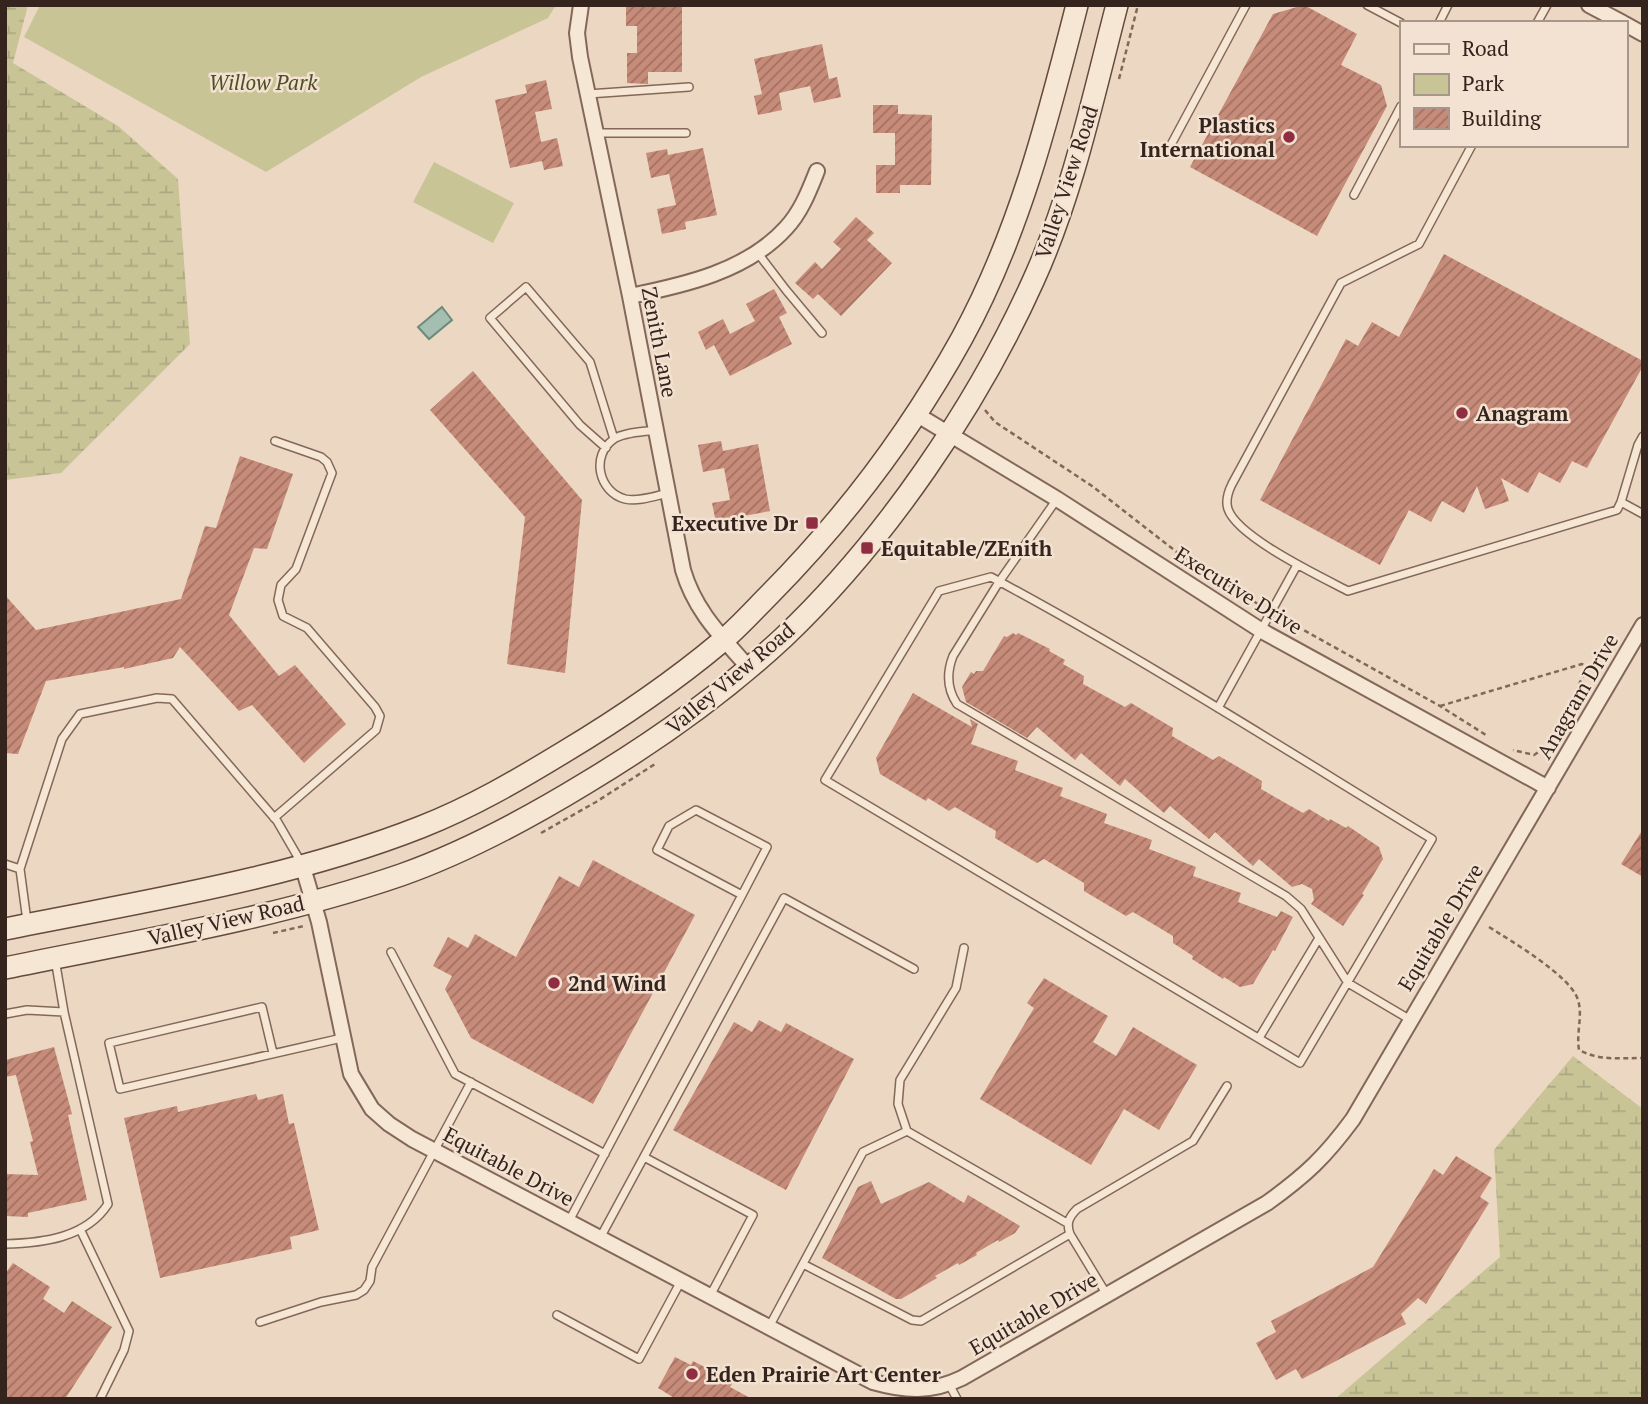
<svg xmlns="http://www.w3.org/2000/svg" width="1648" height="1404" viewBox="0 0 1648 1404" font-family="'PT Serif',serif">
  <defs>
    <pattern id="wetland-marsh" width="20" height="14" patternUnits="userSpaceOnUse" patternTransform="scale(1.75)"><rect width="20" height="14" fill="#c8c496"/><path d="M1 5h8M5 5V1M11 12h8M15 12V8" fill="none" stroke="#aca881"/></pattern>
    <pattern id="building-hatch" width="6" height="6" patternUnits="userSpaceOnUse" patternTransform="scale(1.75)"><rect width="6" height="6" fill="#c78b79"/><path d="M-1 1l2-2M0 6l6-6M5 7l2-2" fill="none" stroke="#a27163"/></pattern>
  </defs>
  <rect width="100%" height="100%" fill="#ebd7c2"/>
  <path fill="url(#wetland-marsh)" d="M 5,5 L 28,5 L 13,63 L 118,126 L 178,179 L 190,344 L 61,473 L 5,480 Z
    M 1573,1056 L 1643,1109 L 1643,1399 L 1335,1399 L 1500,1257 L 1494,1150 Z"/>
  <path fill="#c8c496" d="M 40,5 L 556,5 L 548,18 L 421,77 L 266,172 L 24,37 Z
    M 434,162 L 514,203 L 493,243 L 413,202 Z"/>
  <path fill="#a4beb1" stroke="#6c8b7d" stroke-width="2" d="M 442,307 L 452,320 L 429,339 L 418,327 Z"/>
  <path fill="url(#building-hatch)" d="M 626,5 L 682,6 L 682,72 L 648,72 L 648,84 L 627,83 L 627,53 L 637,53 L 637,26 L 626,26 Z
    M 1304,5 L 1357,34 L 1341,65 L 1381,85 L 1387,106 L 1317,236 L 1190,167 L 1273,14 Z
    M 822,44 L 829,79 L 837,77 L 841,97 L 814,103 L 810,86 L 779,93 L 782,110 L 758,115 L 754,96 L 762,94 L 754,59 Z
    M 546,80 L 552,109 L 535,112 L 541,142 L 557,138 L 563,166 L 544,170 L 542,161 L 510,168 L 495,100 L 527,93 L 525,85 Z
    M 873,105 L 898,105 L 898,114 L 932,115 L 931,185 L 900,185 L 900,193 L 876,193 L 876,165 L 895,165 L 895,133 L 873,133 Z
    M 703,148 L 717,215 L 685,222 L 686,229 L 662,234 L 657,209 L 676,205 L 669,174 L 651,178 L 646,153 L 667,149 L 668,155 Z
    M 856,217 L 874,233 L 867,240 L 892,263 L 841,316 L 818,294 L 813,299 L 795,283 L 815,262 L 822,269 L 841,249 L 833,242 Z
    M 1444,254 L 1643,361 L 1643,366 L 1587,468 L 1572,461 L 1560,483 L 1539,472 L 1528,493 L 1501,478 L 1509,501 L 1485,509 L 1477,486 L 1464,513 L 1442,501 L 1431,522 L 1409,510 L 1380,565 L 1260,500 L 1346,339 L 1358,346 L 1372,322 L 1399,337 Z
    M 774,289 L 787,313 L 779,317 L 792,344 L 730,376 L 714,345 L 706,350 L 698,332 L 723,319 L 730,334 L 755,321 L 746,304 Z
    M 473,371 L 582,500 L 565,673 L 507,664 L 525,517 L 430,410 Z
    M 721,441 L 723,451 L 758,444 L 770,511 L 738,517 L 739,528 L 718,532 L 712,503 L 730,500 L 724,468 L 703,472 L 698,445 Z
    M 240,456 L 293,474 L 267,549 L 254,548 L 229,615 L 279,676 L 295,665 L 346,724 L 304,763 L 252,705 L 239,711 L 180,647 L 173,658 L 124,669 L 124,667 L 46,681 L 18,754 L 5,753 L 5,595 L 36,630 L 181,599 L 205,526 L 216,528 Z
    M 1013,633 L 1016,635 L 1018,633 L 1050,649 L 1049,651 L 1065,660 L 1063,664 L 1084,676 L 1083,684 L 1125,707 L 1131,703 L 1173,728 L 1172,736 L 1213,760 L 1219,756 L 1262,781 L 1261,789 L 1303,813 L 1309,809 L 1329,821 L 1330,819 L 1346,828 L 1348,826 L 1379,847 L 1383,859 L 1362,894 L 1364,895 L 1343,926 L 1311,904 L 1314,900 L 1312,889 L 1302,884 L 1292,887 L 1259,859 L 1253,866 L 1215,832 L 1209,839 L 1170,806 L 1164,813 L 1125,779 L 1120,786 L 1081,753 L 1075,760 L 1037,727 L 1027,738 L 966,702 L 962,687 L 971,672 L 974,674 L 976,671 L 983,671 L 1004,636 L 1007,637 Z
    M 913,693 L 972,727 L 970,719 L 978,724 L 971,744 L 1018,761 L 1015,770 L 1063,788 L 1060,796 L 1107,814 L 1104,823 L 1152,840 L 1149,849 L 1196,867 L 1193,876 L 1241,893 L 1238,902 L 1277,917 L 1281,911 L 1293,917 L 1275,951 L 1273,950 L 1253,984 L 1240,987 L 1224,977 L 1223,979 L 1192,959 L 1193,956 L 1173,943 L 1173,936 L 1133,912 L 1126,916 L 1084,891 L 1084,883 L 1044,859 L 1037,863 L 995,838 L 996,831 L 955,807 L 949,811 L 928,798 L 926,801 L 880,774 L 876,758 Z
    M 1643,829 L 1643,877 L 1621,864 Z
    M 593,860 L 695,915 L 593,1104 L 471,1038 L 445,989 L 452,976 L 433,966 L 448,937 L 468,948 L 475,934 L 516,957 L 559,876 L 579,887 Z
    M 1044,978 L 1108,1016 L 1093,1042 L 1116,1056 L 1133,1027 L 1197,1065 L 1159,1130 L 1124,1109 L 1091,1165 L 980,1099 L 1034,1008 L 1027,1003 Z
    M 759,1020 L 781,1032 L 786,1023 L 854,1059 L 786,1190 L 673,1130 L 734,1022 L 752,1032 Z
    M 54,1047 L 72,1114 L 68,1115 L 87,1200 L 28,1213 L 28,1217 L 5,1216 L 5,1174 L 38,1175 L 30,1142 L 33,1141 L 16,1075 L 5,1077 L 5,1060 Z
    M 256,1094 L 258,1100 L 283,1094 L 289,1124 L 294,1123 L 319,1230 L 290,1237 L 292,1249 L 160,1278 L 124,1118 L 177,1106 L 178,1112 Z
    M 1456,1156 L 1492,1178 L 1480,1197 L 1489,1203 L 1426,1304 L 1418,1298 L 1401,1314 L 1406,1324 L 1302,1379 L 1296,1369 L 1276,1380 L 1256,1343 L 1276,1332 L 1271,1321 L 1373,1267 L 1434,1169 L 1443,1175 Z
    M 871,1181 L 881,1204 L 929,1182 L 964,1203 L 968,1195 L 1020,1226 L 1015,1233 L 999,1242 L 998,1240 L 976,1253 L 977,1255 L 959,1265 L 958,1263 L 935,1276 L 937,1278 L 901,1299 L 896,1299 L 822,1258 L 858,1187 Z
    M 13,1263 L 50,1287 L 43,1299 L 64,1313 L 72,1301 L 112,1327 L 65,1399 L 10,1399 L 5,1396 L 5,1274 Z
    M 675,1357 L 691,1365 L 693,1361 L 733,1382 L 730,1387 L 752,1399 L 676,1399 L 658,1388 Z"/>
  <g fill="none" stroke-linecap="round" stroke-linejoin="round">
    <g stroke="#83685a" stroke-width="10">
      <path id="lane" d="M 1367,5 L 1401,23
        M 1439,23 L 1448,5
        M 1537,23 L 1547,5
        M 588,94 L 689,87
        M 596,133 L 686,133
        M 1472,145 L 1419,244 L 1341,283 L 1232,484 C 1228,492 1225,500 1228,509 C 1237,537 1321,577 1348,591 L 1617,510 L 1621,502 L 1643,514
        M 1166,154 L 1246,5
        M 1354,195 L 1401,106
        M 757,252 L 786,290 L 822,333
        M 656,430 C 644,432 624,432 614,439 C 590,456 599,492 625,499 C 638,502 655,496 668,493
        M 606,448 L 580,425 L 490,318 L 526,287 L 590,362 L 614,439
        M 1057,499 L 999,582 L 953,656 C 946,674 947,689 957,704 L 1286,896 L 1301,909 L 1348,983 L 1409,1019
        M 1621,502 L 1638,445 L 1643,436
        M 991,577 C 1142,658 1286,750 1432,839 L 1300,1063 L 825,780 L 939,591 Z
        M 1218,708 L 1297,565
        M 274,818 L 376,730 L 380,716 L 375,707 L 307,628 L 283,616 L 278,600 L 281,585 L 296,569 L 332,473 L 327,462 L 321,457 L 275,441
        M 5,864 L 20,869
        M 27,921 L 20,869 L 62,739 L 80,714 L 157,698 L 172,699 L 277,821 L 302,864
        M 391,952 L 455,1074 L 605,1154
        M 5,1014 L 27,1010 L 64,1012
        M 1259,1038 L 1319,938
        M 273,1053 L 262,1007 L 109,1043 L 120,1089 L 342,1038
        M 907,1131 L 1067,1223
        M 644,1157 L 753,1215 L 710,1296
        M 569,1221 L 742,895 L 767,847 L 696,810 L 669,826 L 657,850 L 742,895
        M 80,1229 L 129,1331 L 124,1350 L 100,1399
        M 600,1238 L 784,898 L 914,969
        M 5,1244 C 43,1243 86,1238 108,1204 L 64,1012 L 55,959
        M 803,1264 L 912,1320 L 921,1321 L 1070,1234
        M 1107,1295 L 1070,1234 C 1066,1223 1069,1217 1077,1209 L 1193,1141 L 1227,1086
        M 557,1315 L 639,1359 L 681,1281
        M 260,1322 L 321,1302 L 356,1295 L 364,1290 L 370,1281 L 372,1267 L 471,1082
        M 769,1327 L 863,1152 L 907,1131 L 898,1104 L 900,1080 L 956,988 L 964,948
        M 949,1384 L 957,1399"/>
    </g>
    <g stroke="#83685a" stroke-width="18">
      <path id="street" d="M 581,5 L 577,33 L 580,57 L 630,296 L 683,570 C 695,611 721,636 748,667
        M 1589,5 L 1623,23
        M 1625,24 L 1643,34
        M 630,296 C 685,285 747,271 786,228 C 801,212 809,191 817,171
        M 916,414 L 1057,499 L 1262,631 L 1548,788
        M 302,864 L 319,922 L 351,1074 L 372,1109 L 389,1124 L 412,1139 L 873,1382 C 905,1391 931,1393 962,1378 L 1267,1203 C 1306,1175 1325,1157 1353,1119 L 1643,625"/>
    </g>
    <g stroke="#654a3d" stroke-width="24">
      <path id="secondary" d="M 5,929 C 144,901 289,879 421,827 C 472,807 518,780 564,752 C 619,719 672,683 721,642 C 738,628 754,610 770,594 C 846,517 910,432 962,338 C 1019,234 1048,119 1077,5
        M 5,968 C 137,941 273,919 401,875 C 466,852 527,819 586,783 C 656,741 724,693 784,637 C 885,541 977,406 1034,279 C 1073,193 1093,97 1117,5"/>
    </g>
    <path stroke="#83685a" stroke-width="2.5" stroke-dasharray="5 3.5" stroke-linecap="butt" d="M 1119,79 L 1138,5
      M 985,410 L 995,422 L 1092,486 L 1178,553 L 1261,606
      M 1282,618 L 1440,706 L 1486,735
      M 1440,706 L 1582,664 L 1588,667 C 1571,695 1564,736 1534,755 L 1513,750
      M 541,833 L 596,802 L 655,764
      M 1489,927 C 1511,941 1571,976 1578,1000 C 1583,1016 1576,1033 1579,1050 C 1600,1061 1619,1058 1643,1058
      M 273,933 L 304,926"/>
    <use href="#lane" stroke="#f6e6d4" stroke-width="7"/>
    <use href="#street" stroke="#f6e6d4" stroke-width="14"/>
    <use href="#secondary" stroke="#f6e6d4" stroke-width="21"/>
  </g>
  <g fill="#8f2e41" stroke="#f3e2d1" stroke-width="2.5">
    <circle cx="1289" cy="137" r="7"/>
    <circle cx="1462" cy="413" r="7"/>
    <rect x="805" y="516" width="14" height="14" rx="3.5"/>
    <rect x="860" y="541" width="14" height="14" rx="3.5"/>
    <circle cx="554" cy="983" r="7"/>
    <circle cx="692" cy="1374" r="7"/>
  </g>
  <g text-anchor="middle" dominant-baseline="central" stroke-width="5" stroke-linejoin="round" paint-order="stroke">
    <g font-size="21" font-style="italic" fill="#4d4f25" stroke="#f3e2d1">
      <text x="263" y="82">Willow Park</text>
    </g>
    <g font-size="21" font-weight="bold" fill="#34241d" stroke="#f3e2d1" text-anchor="start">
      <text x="1275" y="125" text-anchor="end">Plastics<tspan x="1275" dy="24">International</tspan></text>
      <text x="1476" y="413">Anagram</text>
      <text x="798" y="523" text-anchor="end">Executive Dr</text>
      <text x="881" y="548">Equitable/ZEnith</text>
      <text x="568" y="983">2nd Wind</text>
      <text x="706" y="1374">Eden Prairie Art Center</text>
    </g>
    <g font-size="21" fill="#34241d" stroke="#f3e2d1">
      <text transform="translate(1066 182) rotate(-72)">Valley View Road</text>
      <text transform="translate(660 342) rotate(79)">Zenith Lane</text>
      <text transform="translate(1239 590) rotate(32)">Executive Drive</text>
      <text transform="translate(730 678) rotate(-40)">Valley View Road</text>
      <text transform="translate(1577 696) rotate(-60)">Anagram Drive</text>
      <text transform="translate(226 920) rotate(-13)">Valley View Road</text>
      <text transform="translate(1440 927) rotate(-59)">Equitable Drive</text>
      <text transform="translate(509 1166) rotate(28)">Equitable Drive</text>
      <text transform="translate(1033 1313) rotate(-30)">Equitable Drive</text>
    </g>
  </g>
  <rect width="1648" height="1404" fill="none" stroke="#34241d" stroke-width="14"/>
  <rect x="1400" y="21" width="228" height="126" fill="#f3e2d1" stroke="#a79689" stroke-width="2"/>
  <rect x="1414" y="44" width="35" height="10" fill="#f6e6d4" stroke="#a79689" stroke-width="2"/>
  <text x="1462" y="56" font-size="21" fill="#34241d">Road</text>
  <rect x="1414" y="74" width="35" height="21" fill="#c8c496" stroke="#a79689" stroke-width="2"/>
  <text x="1462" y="91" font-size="21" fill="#34241d">Park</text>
  <rect x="1414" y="108" width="35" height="21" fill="url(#building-hatch)" stroke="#a79689" stroke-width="2"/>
  <text x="1462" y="126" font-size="21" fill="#34241d">Building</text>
</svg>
